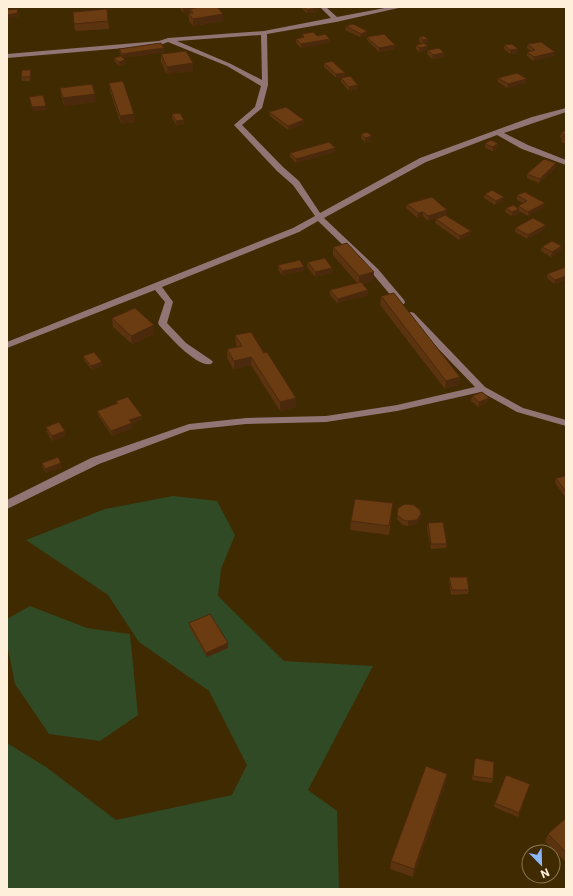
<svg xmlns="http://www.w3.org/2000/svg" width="573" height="896" viewBox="0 0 573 896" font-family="Commissioner,sans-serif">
  <rect width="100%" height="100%" fill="#402a01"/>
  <path fill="#2f4a24" d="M 173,496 L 217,501 L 235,535 L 221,569 L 218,596 L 284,661 L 373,666 L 308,790 L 337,811 L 339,889 L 7,889 L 7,743 L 46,767 L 116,820 L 232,795 L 247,765 L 209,691 L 139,642 L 108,595 L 26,540 L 105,509 Z
    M 30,606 L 87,628 L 130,634 L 138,715 L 100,741 L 49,734 L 15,684 L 7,644 L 7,619 Z"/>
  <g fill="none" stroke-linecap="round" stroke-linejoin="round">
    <path fill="#917575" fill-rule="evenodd" d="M 320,7 L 326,7 L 337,17 L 390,7 L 403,7 L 336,22 L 267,34 L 268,85 L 262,108 L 242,125 L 283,167 L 299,181 L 320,213 L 420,158 L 532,117 L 566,108 L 566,112 L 504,133 L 528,145 L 566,160 L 566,165 L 522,149 L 497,135 L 426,162 L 324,218 L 378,269 L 404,300 L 405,302 L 404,304 L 398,304 L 372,273 L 318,221 L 299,232 L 162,287 L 173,302 L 167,323 L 186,343 L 211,360 L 213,362 L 211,364 C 197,368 168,335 159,325 L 158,323 L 165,302 L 155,290 L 7,348 L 7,342 L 293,228 L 315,216 L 293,185 L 277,171 L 234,125 L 255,107 L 261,86 L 227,66 L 168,42 L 160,45 L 7,58 L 7,54 L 159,41 L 168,38 L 264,31 L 331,18 ZM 261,35 L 262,80 L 231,64 L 177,41 Z
      M 411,312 L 414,313 L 485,387 L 523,408 L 566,420 L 566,426 L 517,412 L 481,392 L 397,411 L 326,422 L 246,424 L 190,430 L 99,464 L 7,509 L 7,500 L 91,458 L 189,424 L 246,418 L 326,416 L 397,405 L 475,387 L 408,317 L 407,315 L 408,313 Z"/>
  </g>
  <path fill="#5c330f" d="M 180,7 L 217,7 L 224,21 L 193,26 L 189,21 L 188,13 L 190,13 L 190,11 L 184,13 L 181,10 Z
    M 300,7 L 317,7 L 318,8 L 317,12 L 307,13 Z
    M 107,9 L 109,29 L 75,31 L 74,24 Z
    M 346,26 L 367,31 L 367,35 L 360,37 L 345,30 Z
    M 302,34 L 330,39 L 329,43 L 301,48 L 296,43 L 296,39 L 302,38 Z
    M 367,37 L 395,45 L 395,49 L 379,52 L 367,40 Z
    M 419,37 L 428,39 L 428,43 L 424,44 L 428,46 L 427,50 L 419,52 L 416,49 L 416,45 L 422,44 L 419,41 Z
    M 528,44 L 554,56 L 533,61 L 527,56 L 527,52 L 531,51 L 527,48 Z
    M 504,45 L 518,53 L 510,54 L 504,49 Z
    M 164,48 L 164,52 L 123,58 L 126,64 L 119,66 L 115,62 L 114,58 L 123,58 L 120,53 L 119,49 Z
    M 428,50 L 444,57 L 432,59 L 427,54 Z
    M 161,54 L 193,71 L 167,74 L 161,62 Z
    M 324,63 L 345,73 L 344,77 L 336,78 L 324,67 Z
    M 31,70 L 31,74 L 30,81 L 22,81 L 21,77 Z
    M 341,78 L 358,85 L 358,89 L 349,91 L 341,82 Z
    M 498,78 L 526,83 L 507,88 L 498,82 Z
    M 109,83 L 135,122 L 121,124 L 110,91 Z
    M 60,88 L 96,102 L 64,106 L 61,96 Z
    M 269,112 L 304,124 L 288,130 L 270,116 Z
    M 172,114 L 184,124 L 177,126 L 172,118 Z
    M 566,130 L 566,144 L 561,142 L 562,138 L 560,137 L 561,133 Z
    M 361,134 L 371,141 L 365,142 L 361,138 Z
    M 485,144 L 498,148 L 493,151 L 485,148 Z
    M 335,152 L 296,163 L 290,157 L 290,153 Z
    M 556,163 L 556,167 L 539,183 L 527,178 L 527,174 Z
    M 485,194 L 503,201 L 495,205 L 484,198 Z
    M 517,195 L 544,207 L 528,216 L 519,211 L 518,214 L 512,216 L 505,212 L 506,208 L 518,209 L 518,206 L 523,203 L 517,200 Z
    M 407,204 L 447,210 L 447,215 L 445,215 L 471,231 L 470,235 L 459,240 L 435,223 L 436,219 L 445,215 L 428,221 L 423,216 L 417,218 L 406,208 Z
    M 515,228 L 545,229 L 527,239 L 515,232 Z
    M 562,246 L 561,251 L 551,257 L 541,251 L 542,247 Z
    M 333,247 L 373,281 L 363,284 L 368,290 L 368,295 L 337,303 L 330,295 L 330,290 L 357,283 L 333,255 Z
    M 308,262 L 332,268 L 332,273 L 315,277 L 307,267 Z
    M 278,265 L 304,267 L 304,271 L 282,275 L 278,269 Z
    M 566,267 L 566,280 L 554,284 L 547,278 L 547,274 Z
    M 381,296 L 460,377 L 459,385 L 445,389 L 380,305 Z
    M 112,318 L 154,325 L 154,334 L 132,344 L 113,327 Z
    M 235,335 L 296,407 L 280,411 L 251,365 L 234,370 L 227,358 L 227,349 L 237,347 L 236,344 Z
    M 83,356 L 103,366 L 92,370 L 84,360 Z
    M 472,396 L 488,402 L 478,407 L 471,401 Z
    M 116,401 L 142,420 L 132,424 L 132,428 L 112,436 L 98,415 L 97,411 L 117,404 Z
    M 46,427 L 65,431 L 65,436 L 52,441 L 47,432 Z
    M 42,463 L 62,467 L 46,473 L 43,468 Z
    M 566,476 L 566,498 L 555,483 L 556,478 Z
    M 398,508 L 421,518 L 416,524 L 408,526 L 403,525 L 397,519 Z
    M 392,512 L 389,535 L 350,530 L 351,521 Z
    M 428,523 L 447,544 L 446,548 L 431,549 L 427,528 Z
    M 449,577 L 469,590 L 468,594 L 451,595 L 449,582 Z
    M 189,623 L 228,648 L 207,657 L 189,627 Z
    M 475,758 L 493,779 L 492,783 L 472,780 Z
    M 446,782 L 413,877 L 390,869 L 391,861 Z
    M 529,788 L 518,817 L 494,807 L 495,803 Z
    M 566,818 L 566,862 L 545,842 L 548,834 Z"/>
  <path fill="#4b290c" d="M 42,7 L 53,7 L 42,9 Z
    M 193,7 L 206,7 L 190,9 L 190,11 L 184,13 L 183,9 Z
    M 318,8 L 317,12 L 307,13 L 307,10 Z
    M 18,13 L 19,17 L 7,19 L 7,15 Z
    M 223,14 L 224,21 L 193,26 L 193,19 Z
    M 367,31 L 367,35 L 360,37 L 361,34 Z
    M 330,39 L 329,43 L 301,48 L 301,44 Z
    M 428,39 L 428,43 L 423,44 L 423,40 Z
    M 395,45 L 395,49 L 379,52 L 379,48 Z
    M 428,46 L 427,50 L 419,52 L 420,48 Z
    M 164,48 L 164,52 L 123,58 L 122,54 Z
    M 518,49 L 518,53 L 510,54 L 510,50 Z
    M 555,52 L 554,56 L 533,61 L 534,57 Z
    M 444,53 L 444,57 L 432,59 L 433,55 Z
    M 125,60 L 126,64 L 119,66 L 119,62 Z
    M 193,63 L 193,71 L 167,74 L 167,67 Z
    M 31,70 L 31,74 L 30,81 L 30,77 Z
    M 345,73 L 344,77 L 336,78 L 336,74 Z
    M 527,79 L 526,83 L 507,88 L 508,84 Z
    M 358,85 L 358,89 L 349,91 L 349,87 Z
    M 95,94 L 96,102 L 64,106 L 63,98 Z
    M 46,106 L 47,110 L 33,112 L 32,107 Z
    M 134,114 L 135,122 L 121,124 L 120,116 Z
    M 184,120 L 184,124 L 177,126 L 176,121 Z
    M 304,120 L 304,124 L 288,130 L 288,126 Z
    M 372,136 L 371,141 L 365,142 L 365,138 Z
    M 498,143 L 498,148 L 493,151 L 493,147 Z
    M 335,148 L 335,152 L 296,163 L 296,159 Z
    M 556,163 L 556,167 L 539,183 L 540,179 Z
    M 504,197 L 503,201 L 495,205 L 496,201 Z
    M 545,203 L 544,207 L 528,216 L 528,212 Z
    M 519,209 L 518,214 L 512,216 L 512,212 Z
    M 447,210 L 447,215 L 428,221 L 428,216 Z
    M 423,212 L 423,216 L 417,218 L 418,213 Z
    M 546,225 L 545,229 L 527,239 L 528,235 Z
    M 471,231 L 470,235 L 459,240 L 460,236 Z
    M 562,246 L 561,251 L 551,257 L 552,252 Z
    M 304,267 L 304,271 L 282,275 L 282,271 Z
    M 332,268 L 332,273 L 315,277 L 315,272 Z
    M 374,272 L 373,281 L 359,285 L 359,276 Z
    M 566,276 L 566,280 L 554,284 L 555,280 Z
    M 368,290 L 368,295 L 337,303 L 338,299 Z
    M 154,325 L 154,334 L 132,344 L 131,336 Z
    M 251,357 L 251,365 L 234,370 L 234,361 Z
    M 102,362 L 103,366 L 92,370 L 91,366 Z
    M 460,377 L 459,385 L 445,389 L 446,381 Z
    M 296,398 L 296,407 L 280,411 L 280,402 Z
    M 489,398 L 488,402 L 478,407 L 479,402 Z
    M 142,416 L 142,420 L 132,424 L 132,428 L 112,436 L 111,431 L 129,420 Z
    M 65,431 L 65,436 L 52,441 L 52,436 Z
    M 61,463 L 62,467 L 46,473 L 45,469 Z
    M 421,514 L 421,518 L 416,524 L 408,526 L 408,521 Z
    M 228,643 L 228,648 L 207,657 L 206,653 Z
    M 447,774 L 446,782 L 413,877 L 414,869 Z"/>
  <path fill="#6b3b11" stroke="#4b290c" d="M 181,7 L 193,7 L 183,9 Z
    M 200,7 L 217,7 L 223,14 L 193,19 L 188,13 L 193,13 L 190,9 Z
    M 304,7 L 317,7 L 318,8 L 307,10 Z
    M 17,9 L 18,13 L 7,15 L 7,10 Z
    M 107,9 L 108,21 L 74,24 L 73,12 Z
    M 353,24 L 367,31 L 361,34 L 346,26 Z
    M 313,32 L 317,36 L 325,34 L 330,39 L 301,44 L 296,39 L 304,37 L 302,34 Z
    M 384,34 L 395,45 L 379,48 L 367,37 Z
    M 424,36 L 428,39 L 423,40 L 419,37 Z
    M 541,42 L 555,52 L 534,57 L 527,52 L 535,50 L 528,44 Z
    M 161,43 L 164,48 L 122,54 L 119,49 Z
    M 424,43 L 428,46 L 420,48 L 416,45 Z
    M 512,44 L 518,49 L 510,50 L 504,45 Z
    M 439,48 L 444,53 L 433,55 L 428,50 Z
    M 186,51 L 193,63 L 167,67 L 161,54 Z
    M 121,56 L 125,60 L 119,62 L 114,58 Z
    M 332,61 L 345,73 L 336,74 L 324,63 Z
    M 22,70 L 31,70 L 30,77 L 21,77 Z
    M 517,73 L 527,79 L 508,84 L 498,78 Z
    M 350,76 L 358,85 L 349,87 L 341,78 Z
    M 123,81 L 134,114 L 120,116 L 109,83 Z
    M 92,84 L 95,94 L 63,98 L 60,88 Z
    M 43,95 L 46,106 L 32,107 L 29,97 Z
    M 286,107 L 304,120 L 288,126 L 269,112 Z
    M 180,113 L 184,120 L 176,121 L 172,114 Z
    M 566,130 L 566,136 L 561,133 Z
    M 367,132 L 372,136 L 365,138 L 361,134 Z
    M 566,136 L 566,140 L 562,137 Z
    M 490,140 L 498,143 L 493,147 L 485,144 Z
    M 329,142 L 335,148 L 296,159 L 290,153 Z
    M 544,159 L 556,163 L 540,179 L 527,174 Z
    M 492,190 L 504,197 L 496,201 L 485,194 Z
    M 525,192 L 545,203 L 528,212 L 518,206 L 527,201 L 517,195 Z
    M 432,197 L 447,210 L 428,216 L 423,212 L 418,213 L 407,204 Z
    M 513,205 L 519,209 L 512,212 L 506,208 Z
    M 445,215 L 471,231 L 460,236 L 436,219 Z
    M 533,218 L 546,225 L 528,235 L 515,228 Z
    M 552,241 L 562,246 L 552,252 L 542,247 Z
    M 347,243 L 374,272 L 359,276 L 333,247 Z
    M 325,258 L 332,268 L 315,272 L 308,262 Z
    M 300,260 L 304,267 L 282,271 L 278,265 Z
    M 566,267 L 566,276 L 555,280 L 547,274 Z
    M 361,282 L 368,290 L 338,299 L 330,290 Z
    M 394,293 L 460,377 L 446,381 L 381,296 Z
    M 135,308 L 154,325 L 131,336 L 112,318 Z
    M 251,332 L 264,353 L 267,352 L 296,398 L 280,402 L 251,357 L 234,361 L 227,349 L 242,346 L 235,335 Z
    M 94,352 L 102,362 L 91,366 L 83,356 Z
    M 482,392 L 489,398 L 479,402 L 472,396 Z
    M 128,397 L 142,416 L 129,420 L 132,423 L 111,431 L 97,411 L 118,403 L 116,401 Z
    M 59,422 L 65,431 L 52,436 L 46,427 Z
    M 58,457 L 61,463 L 45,469 L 42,463 Z
    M 566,476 L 566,492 L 556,478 Z
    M 355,499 L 393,503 L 389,526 L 351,521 Z
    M 405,504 L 414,505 L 420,510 L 421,514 L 417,520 L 408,521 L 403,520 L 397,515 L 398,508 Z
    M 443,522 L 447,544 L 431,544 L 428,523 Z
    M 449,577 L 467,577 L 469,590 L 452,590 Z
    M 210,614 L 228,643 L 206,653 L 189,623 Z
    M 475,758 L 494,762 L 493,779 L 473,776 Z
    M 426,766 L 447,774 L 414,869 L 391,861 Z
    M 506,775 L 530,784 L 519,813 L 495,803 Z
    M 566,818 L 566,852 L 548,834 Z"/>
  <rect width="573" height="896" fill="none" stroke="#fdefda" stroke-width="16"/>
  <g transform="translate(541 864) rotate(157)"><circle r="19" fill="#402a01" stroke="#8c7958"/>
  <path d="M0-3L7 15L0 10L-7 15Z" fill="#8bb9fc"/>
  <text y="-6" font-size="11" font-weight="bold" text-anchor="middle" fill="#fdefda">N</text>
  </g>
</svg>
